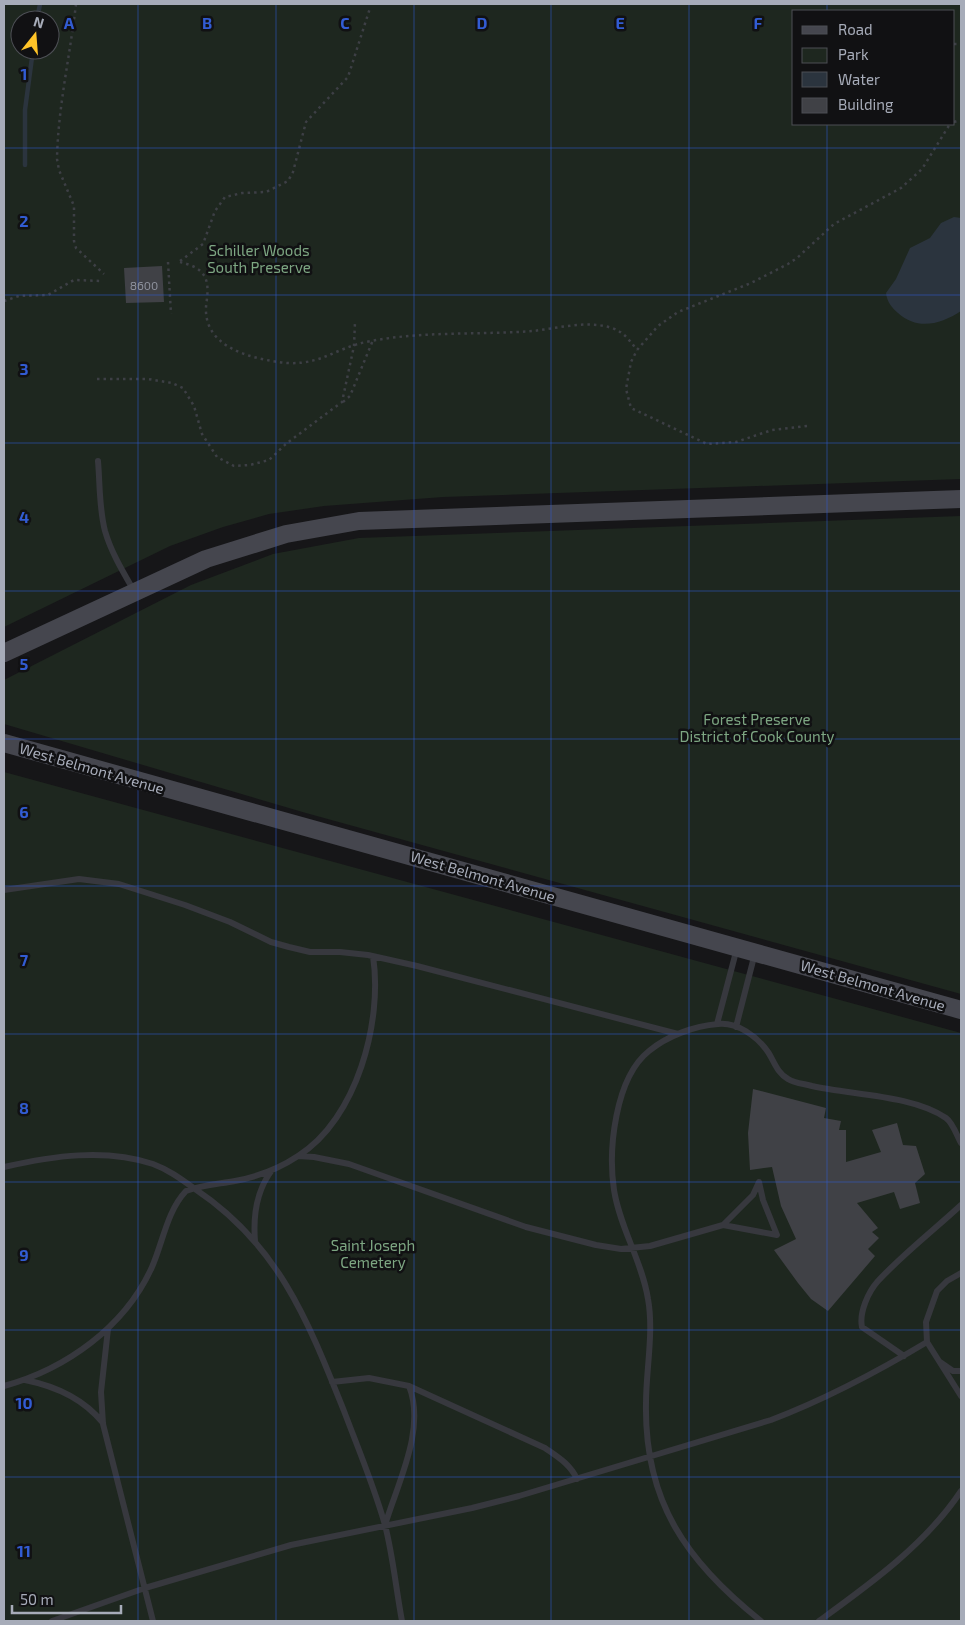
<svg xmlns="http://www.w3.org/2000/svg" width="965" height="1625" viewBox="0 0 965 1625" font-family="'Exo 2',sans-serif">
  <rect width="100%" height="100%" fill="#161618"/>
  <path fill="#1e271f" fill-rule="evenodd" d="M 4,4 L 961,4 L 961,479 L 443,497 L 324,506 L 269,514 L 223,527 L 170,546 L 4,627 ZM 794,11 L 954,11 L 954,124 L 794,124 ZM 20,20 L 50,20 L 50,50 L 20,50 Z
    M 961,516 L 961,994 L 306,813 L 4,724 L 4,680 L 191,585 L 273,554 L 359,538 Z
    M 4,772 L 961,1033 L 961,1621 L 4,1621 Z"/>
  <path fill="#2b343e" d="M 954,217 L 961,218 L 961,311 C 941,324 918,331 898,313 C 892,308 887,302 886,293 L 896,279 L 910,248 L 930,238 L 941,223 Z"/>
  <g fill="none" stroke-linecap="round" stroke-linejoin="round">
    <path stroke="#2b343e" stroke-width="4.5" d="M 37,20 L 40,4
      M 25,165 L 25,110 L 33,50"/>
  </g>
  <path fill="#404146" d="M 162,266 L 164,302 L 126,303 L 124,268 Z
    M 753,1089 L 826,1108 L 824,1118 L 841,1121 L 839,1130 L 846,1130 L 846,1162 L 881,1152 L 872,1130 L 897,1123 L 903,1145 L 916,1146 L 925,1174 L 915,1183 L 920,1203 L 900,1209 L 894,1192 L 857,1203 L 878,1228 L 872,1232 L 879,1238 L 868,1249 L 875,1256 L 828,1311 L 811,1299 L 798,1283 L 774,1250 L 796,1239 L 781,1206 L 772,1167 L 750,1170 L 748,1133 Z"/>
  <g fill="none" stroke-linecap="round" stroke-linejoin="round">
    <path stroke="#3d3f45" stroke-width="2.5" stroke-dasharray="2.5 4" stroke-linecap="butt" d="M 76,4 C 70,56 58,107 57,159 L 59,170 L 74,206 L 74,241 L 76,248 L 104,274
      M 954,44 L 961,44
      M 954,122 L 961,120
      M 180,261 L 203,244 L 215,211 L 225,197 L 242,193 L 266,192 L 288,181 L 293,172 L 306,122 L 348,77 L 370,8
      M 168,262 L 171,314
      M 180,262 C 188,264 198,267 203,274 C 210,283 207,297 206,307 C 204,344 243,356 272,361 C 319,370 331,348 371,341 C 424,331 480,335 533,331 C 559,328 587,320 612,328 C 624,332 630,341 637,350
      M 4,301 L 19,296 L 48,295 L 74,280 L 101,281
      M 97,379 L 148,379 L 172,383 L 183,388 L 194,406 L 202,434 L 217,457 L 234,466 L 250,465 L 269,460 L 287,443 L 342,402 L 354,346 L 355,322
      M 343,402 L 350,396 L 373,340
      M 807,426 L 772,430 L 736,442 L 707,444 L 631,408 L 626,389 L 631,362 L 637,350 L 658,326 L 678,312 L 751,283 L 788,264 L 797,258 L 834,224 L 901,188 L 922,169 L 950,124"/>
    <path stroke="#37383e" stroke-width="6" d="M 98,461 C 100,484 99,508 105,531 C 111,552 123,572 134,591
      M 4,890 L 79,879 L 119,884 L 185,905 L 230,922 L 271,942 L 289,947 L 310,952 L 340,952 L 368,955 L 417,966 L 678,1034
      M 717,1024 L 737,948
      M 736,1027 L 755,953
      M 298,1156 L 314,1157 L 349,1164 L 526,1227 L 596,1245 L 621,1249 L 650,1246 L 723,1225 L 777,1235 L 763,1200 L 759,1182 L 753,1195 L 723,1225
      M 4,1167 C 52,1156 105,1148 153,1164 C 169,1170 181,1179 195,1189 C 279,1245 308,1321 344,1411 C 358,1448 374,1486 385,1525 C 393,1556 396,1589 402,1621
      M 255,1241 C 253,1216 256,1191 272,1170
      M 961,1273 L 947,1281 L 937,1291 L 926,1322 L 927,1342 L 961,1396
      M 108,1329 L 101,1392 L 103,1424 L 153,1621
      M 904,1356 L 862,1327 C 859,1313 868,1292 878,1281 C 903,1254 934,1230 961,1205
      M 940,1362 L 953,1371 L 961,1371
      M 25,1380 C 55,1386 83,1398 103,1423
      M 332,1382 L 369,1378 L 409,1386 L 545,1448 C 558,1457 570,1464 577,1479
      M 4,1386 C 66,1369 125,1327 152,1267 C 163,1242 167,1211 186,1191 C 202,1185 219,1184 235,1181 C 256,1177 280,1168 298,1156 C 357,1119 383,1021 373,956
      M 385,1525 C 398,1482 426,1429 409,1386
      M 52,1621 L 145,1588 L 291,1545 L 472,1508 L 519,1496 L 771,1420 C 826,1399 877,1372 927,1342
      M 761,1621 C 687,1562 644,1502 646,1403 C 646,1370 654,1332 648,1299 C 642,1261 620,1228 614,1190 C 608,1150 615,1078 649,1051 C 667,1036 694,1026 718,1024 C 737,1022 757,1036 768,1052 C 774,1061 777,1073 788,1079 C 794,1083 805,1084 812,1086 C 851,1095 913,1095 946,1118 C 953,1123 957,1136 961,1143
      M 819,1621 C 870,1584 926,1544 961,1491"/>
    <path stroke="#45464e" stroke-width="18" d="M 4,653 L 206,559 L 286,534 L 359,521 L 961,499
      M 4,743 L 961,1010"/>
  </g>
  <path fill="none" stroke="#325cd3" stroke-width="1" stroke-opacity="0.55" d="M 138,4 L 138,1621M 276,4 L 276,1621M 414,4 L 414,1621M 551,4 L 551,1621M 689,4 L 689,1621M 827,4 L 827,11M 827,124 L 827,1621M 4,148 L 961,148M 4,295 L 961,295M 4,443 L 961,443M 4,591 L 961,591M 4,739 L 961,739M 4,886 L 961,886M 4,1034 L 961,1034M 4,1182 L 961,1182M 4,1330 L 961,1330M 4,1477 L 961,1477"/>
  <g text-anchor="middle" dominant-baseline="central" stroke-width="5" stroke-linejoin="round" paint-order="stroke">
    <g font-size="12" fill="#8d919c">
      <text x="144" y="285">8600</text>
    </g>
    <g font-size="15" fill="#7da682" stroke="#111113">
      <text x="259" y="250">Schiller Woods<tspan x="259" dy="17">South Preserve</tspan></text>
      <text x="757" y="719">Forest Preserve<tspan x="757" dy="17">District of Cook County</tspan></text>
      <text x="373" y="1245">Saint Joseph<tspan x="373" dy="17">Cemetery</tspan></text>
    </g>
    <g font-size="15" fill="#a7acb9" stroke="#111113">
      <text transform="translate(92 768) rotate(16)">West Belmont Avenue</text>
      <text transform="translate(483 876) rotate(16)">West Belmont Avenue</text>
      <text transform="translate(873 985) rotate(16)">West Belmont Avenue</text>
    </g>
  </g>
  <g font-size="16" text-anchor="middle" font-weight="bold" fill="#325cd3" stroke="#111113" stroke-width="5" stroke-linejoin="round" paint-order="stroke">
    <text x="69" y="29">A</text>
    <text x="207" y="29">B</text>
    <text x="345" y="29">C</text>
    <text x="482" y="29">D</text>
    <text x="620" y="29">E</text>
    <text x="758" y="29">F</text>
    <text x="24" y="80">1</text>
    <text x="24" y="227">2</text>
    <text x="24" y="375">3</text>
    <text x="24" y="523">4</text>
    <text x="24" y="670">5</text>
    <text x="24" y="818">6</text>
    <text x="24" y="966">7</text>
    <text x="24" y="1114">8</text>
    <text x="24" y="1261">9</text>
    <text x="24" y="1409">10</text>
    <text x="24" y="1557">11</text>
  </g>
  <rect width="965" height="1625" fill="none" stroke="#a7acb9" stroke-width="10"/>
  <rect x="792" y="10" width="162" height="115" fill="#111113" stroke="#4d4f55"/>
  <rect x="802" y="26" width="25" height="8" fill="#45464e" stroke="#4d4f55"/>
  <text x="838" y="35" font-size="15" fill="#a7acb9">Road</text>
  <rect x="802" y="48" width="25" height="15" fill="#1e271f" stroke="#4d4f55"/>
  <text x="838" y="60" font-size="15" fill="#a7acb9">Park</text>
  <rect x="802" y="72" width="25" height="15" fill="#2b343e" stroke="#4d4f55"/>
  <text x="838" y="85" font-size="15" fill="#a7acb9">Water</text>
  <rect x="802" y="98" width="25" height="15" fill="#404146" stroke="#4d4f55"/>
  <text x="838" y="110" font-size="15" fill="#a7acb9">Building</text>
  <g transform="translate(35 35) rotate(17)"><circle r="24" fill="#111113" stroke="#4d4f55"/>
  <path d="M0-4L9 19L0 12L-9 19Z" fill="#ffc428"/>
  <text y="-8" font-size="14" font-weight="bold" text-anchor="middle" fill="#a7acb9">N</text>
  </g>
  <path d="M12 1605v8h109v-8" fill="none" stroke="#a7acb9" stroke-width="2.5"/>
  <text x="20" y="1605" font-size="15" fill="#a7acb9" stroke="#111113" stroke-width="4" paint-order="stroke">50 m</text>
</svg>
